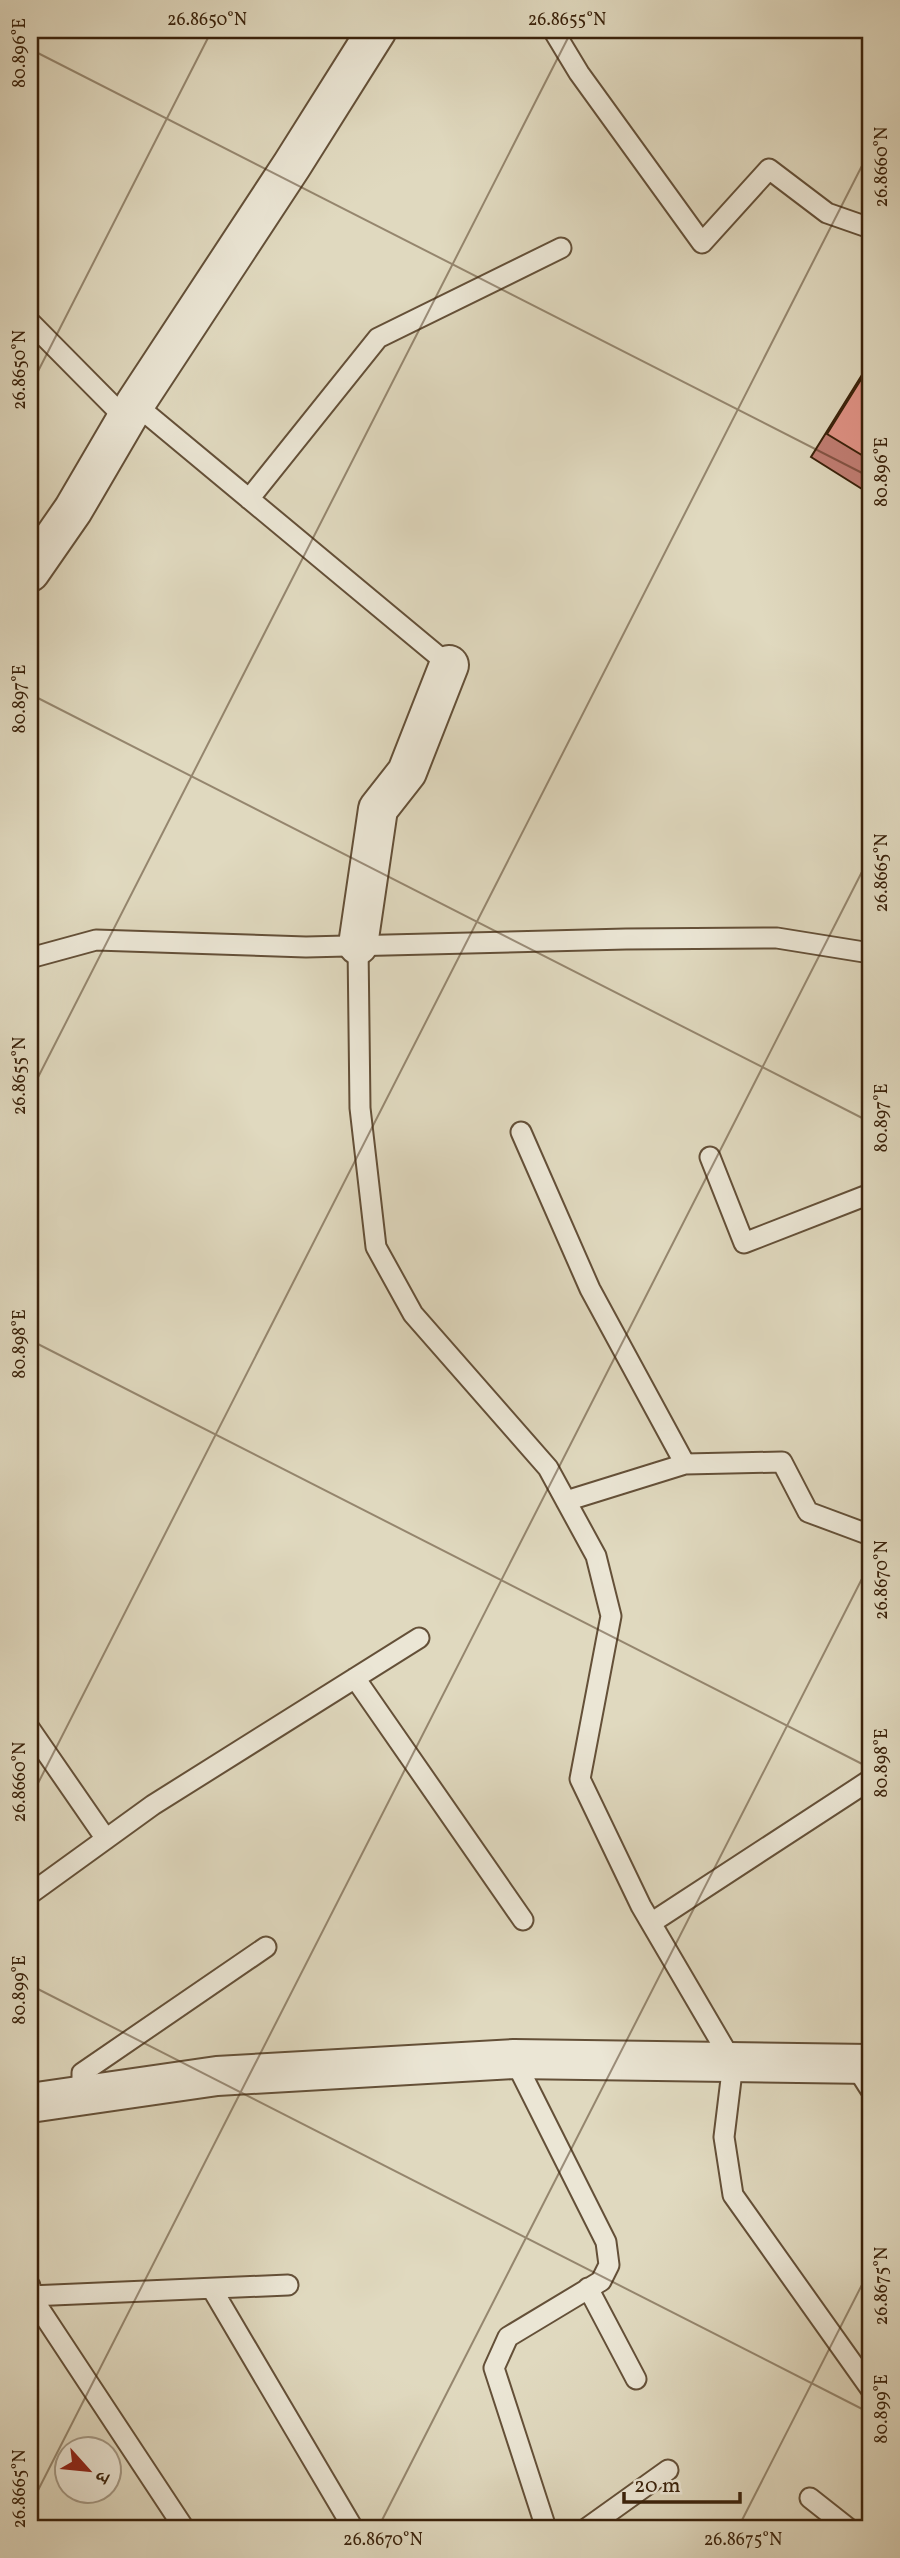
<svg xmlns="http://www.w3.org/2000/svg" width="900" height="2558" viewBox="0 0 900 2558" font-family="Vollkorn,'Noto Serif Devanagari',serif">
  <rect width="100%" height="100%" fill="#e0d9bf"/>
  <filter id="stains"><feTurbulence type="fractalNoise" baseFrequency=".00286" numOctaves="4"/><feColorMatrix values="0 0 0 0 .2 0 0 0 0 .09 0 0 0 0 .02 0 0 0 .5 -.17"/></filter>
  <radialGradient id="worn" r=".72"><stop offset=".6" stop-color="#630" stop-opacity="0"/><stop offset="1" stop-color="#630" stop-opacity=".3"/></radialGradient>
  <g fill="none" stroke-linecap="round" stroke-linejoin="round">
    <g stroke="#645038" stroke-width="23">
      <path id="lane" d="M 553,30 L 579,73 L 702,243 L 769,169 L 827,213 L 870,228
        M 30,322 L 126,419
        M 135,404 L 449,665
        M 249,499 L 378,338 L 561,248
        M 358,945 L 360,1108 L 376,1247 L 413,1314 L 548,1468 L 596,1556 L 611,1616 L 580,1779 L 641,1906 L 733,2063 L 724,2137 L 733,2195 L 870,2388
        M 30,958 L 96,940 L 306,947 L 626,939 L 777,938 L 870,953
        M 521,1132 L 590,1289 L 685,1464
        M 710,1157 L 744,1243 L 870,1194
        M 566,1501 L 685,1464 L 782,1462 L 808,1512 L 870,1535
        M 355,1678 L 523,1920
        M 30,1729 L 106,1839
        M 30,1894 L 153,1805 L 419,1638
        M 651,1923 L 870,1780
        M 514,2059 L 606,2242 L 609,2265 L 601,2281 L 508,2337 L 494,2368 L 546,2528
        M 854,2064 L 870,2089
        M 82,2095 L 82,2073 L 266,1947
        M 30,2286 L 31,2296 L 184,2528
        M 588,2288 L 636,2379
        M 212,2289 L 353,2528
        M 30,2296 L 288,2285
        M 810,2498 L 848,2528
        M 587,2528 L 668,2470"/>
    </g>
    <g stroke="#645038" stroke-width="42">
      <path id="street" d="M 30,572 L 73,510 L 135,404 L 292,165 L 377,30
        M 358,945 L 378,809 L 407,772 L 449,665
        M 30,2103 L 217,2076 L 514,2059 L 870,2064"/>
    </g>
    <use href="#lane" stroke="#ebe6d5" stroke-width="19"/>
    <use href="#street" stroke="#ebe6d5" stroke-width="38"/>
  </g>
  <path fill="#c27f75" stroke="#3a220b" stroke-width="2" d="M 870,362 L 870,494 L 811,457 Z"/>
  <path fill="#e29488" stroke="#3a220b" stroke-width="2" d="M 870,365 L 870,460 L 827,434 Z"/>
  <path fill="none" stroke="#3a220b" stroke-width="2" stroke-opacity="0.45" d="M 30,49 L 870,477M 30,387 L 212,30M 30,694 L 870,1122M 30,1093 L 572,30M 30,1340 L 870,1768M 30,1799 L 870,150M 30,1985 L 870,2413M 30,2506 L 870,856M 378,2528 L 870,1563M 738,2528 L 870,2269"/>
  <rect width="900" height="2558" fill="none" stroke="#e0d9bf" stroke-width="77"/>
  <g transform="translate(88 2470) rotate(117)"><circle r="33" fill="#ebe6d5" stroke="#a49884" stroke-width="2"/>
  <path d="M0-5L12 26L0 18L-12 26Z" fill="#8f2418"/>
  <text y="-10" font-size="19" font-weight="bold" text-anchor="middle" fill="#3a220b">उ</text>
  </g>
  <path d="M624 2492v10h116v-10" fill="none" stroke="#3a220b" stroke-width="3.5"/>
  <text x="634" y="2492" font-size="21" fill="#3a220b" stroke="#ebe6d5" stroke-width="5" paint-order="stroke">20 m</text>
  <rect x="38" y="38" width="824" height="2482" fill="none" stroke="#3a220b" stroke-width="2.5"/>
  <g font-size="18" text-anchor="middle" fill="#3a220b">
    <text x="207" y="25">26.8650°N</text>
    <text x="567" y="25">26.8655°N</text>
    <text transform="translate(19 53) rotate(-90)" y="6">80.896°E</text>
    <text transform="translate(881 167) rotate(-90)" y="6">26.8660°N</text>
    <text transform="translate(19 370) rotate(-90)" y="6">26.8650°N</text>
    <text transform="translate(881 472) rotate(-90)" y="6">80.896°E</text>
    <text transform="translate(19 699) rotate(-90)" y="6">80.897°E</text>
    <text transform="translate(881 873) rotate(-90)" y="6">26.8665°N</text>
    <text transform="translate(19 1076) rotate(-90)" y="6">26.8655°N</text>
    <text transform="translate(881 1118) rotate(-90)" y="6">80.897°E</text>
    <text transform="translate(19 1344) rotate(-90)" y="6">80.898°E</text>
    <text transform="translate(881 1580) rotate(-90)" y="6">26.8670°N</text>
    <text transform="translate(881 1763) rotate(-90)" y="6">80.898°E</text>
    <text transform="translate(19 1782) rotate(-90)" y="6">26.8660°N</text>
    <text transform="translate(19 1990) rotate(-90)" y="6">80.899°E</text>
    <text transform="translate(881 2286) rotate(-90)" y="6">26.8675°N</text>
    <text transform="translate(881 2409) rotate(-90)" y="6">80.899°E</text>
    <text transform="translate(19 2489) rotate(-90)" y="6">26.8665°N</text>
    <text x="383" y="2545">26.8670°N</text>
    <text x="743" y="2545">26.8675°N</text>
  </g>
  <rect width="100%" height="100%" filter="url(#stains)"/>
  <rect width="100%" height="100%" fill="url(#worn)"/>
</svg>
